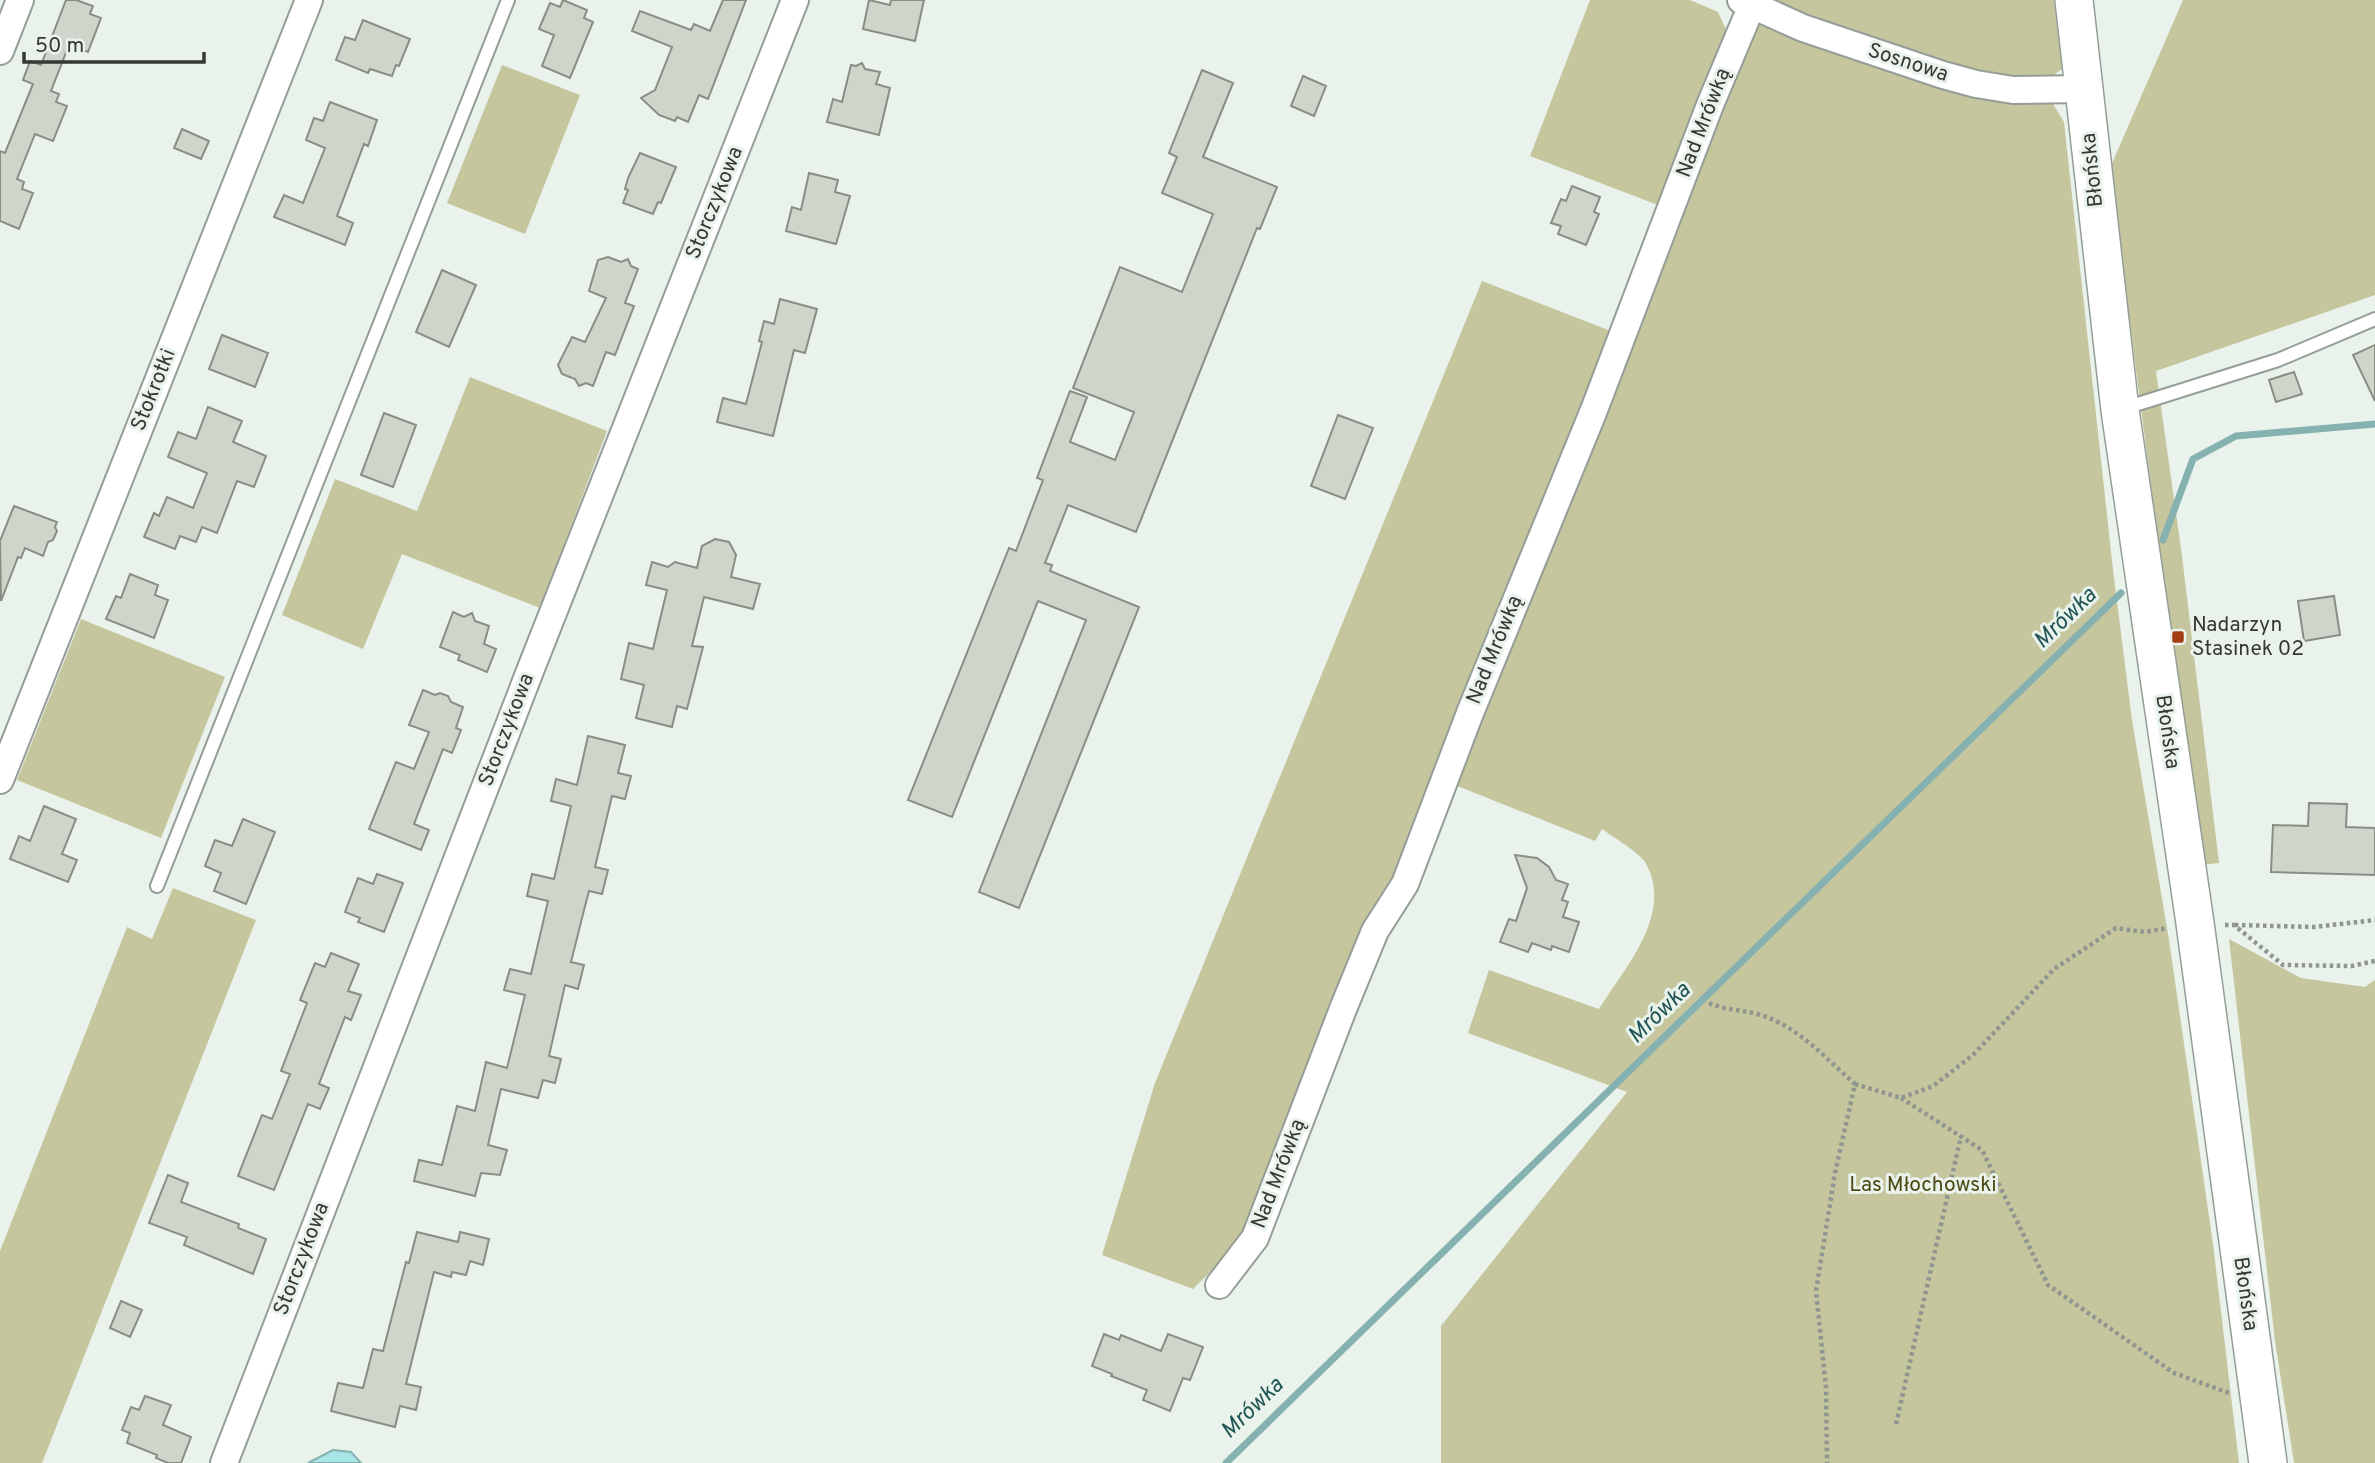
<svg xmlns="http://www.w3.org/2000/svg" width="2375" height="1463" viewBox="0 0 2375 1463" font-family="Overpass,sans-serif">
  <rect width="100%" height="100%" fill="#e9f3eb"/>
  <path fill="#c5c59e" d="M 1590,0 L 1690,0 L 1718,12 L 1729,36 L 1663,207 L 1530,156 Z
    M 1764,0 L 2056,0 L 2062,69 L 2048,79 L 2026,82 L 1936,63 Z
    M 2183,0 L 2375,0 L 2375,295 L 2156,371 L 2182,556 L 2219,863 L 2200,865 L 2110,168 Z
    M 1759,19 L 2024,98 L 2053,104 L 2064,122 L 2113,570 L 2132,720 L 2169,940 L 2213,1244 L 2239,1463 L 1441,1463 L 1441,1326 L 1627,1092 L 1468,1033 L 1489,970 L 1599,1009 C 1625,967 1675,913 1645,862 C 1638,852 1613,837 1602,829 L 1595,841 L 1450,783 Z
    M 502,65 L 580,95 L 525,234 L 447,203 Z
    M 1482,281 L 1616,333 L 1439,779 L 1247,1236 L 1193,1289 L 1102,1255 L 1155,1083 Z
    M 470,377 L 607,431 L 540,608 L 402,554 L 363,649 L 282,615 L 335,479 L 417,511 Z
    M 81,619 L 225,677 L 161,838 L 17,780 Z
    M 173,888 L 256,920 L 42,1463 L 0,1463 L 0,1251 L 127,927 L 152,939 Z
    M 2229,939 L 2301,978 L 2365,987 L 2375,980 L 2375,1463 L 2294,1463 L 2275,1341 Z"/>
  <path fill="#a8e5e6" stroke="#86b1b1" stroke-width="2" d="M 333,1450 L 351,1452 L 361,1463 L 308,1463 Z"/>
  <g fill="none" stroke-linecap="round" stroke-linejoin="round">
    <path stroke="#86b1b1" stroke-width="7" d="M 2163,540 L 2193,459 L 2236,436 L 2375,424
      M 1226,1463 L 2121,593"/>
  </g>
  <path fill="#d0d5cb" stroke="#898e84" stroke-width="2" d="M 66,0 L 76,0 L 93,6 L 90,14 L 101,18 L 88,52 L 69,45 L 51,91 L 59,94 L 56,102 L 67,106 L 53,141 L 35,134 L 17,179 L 24,182 L 22,189 L 33,193 L 19,229 L 0,221 L 0,151 L 5,153 L 33,84 L 23,80 L 30,61 L 41,65 Z
    M 563,0 L 587,10 L 584,18 L 593,22 L 570,78 L 542,66 L 554,35 L 539,29 L 550,3 L 560,7 Z
    M 723,0 L 746,0 L 708,99 L 699,95 L 688,122 L 677,117 L 675,121 L 659,115 L 641,98 L 655,90 L 672,47 L 632,31 L 640,11 L 691,30 L 694,24 L 710,31 Z
    M 869,0 L 890,5 L 891,0 L 924,0 L 915,41 L 863,29 Z
    M 363,20 L 410,39 L 399,66 L 396,65 L 392,76 L 370,69 L 368,73 L 336,60 L 345,37 L 355,40 Z
    M 862,63 L 865,69 L 880,72 L 876,84 L 890,88 L 879,135 L 827,122 L 833,99 L 842,102 L 851,65 L 856,66 Z
    M 1202,70 L 1233,83 L 1203,157 L 1277,187 L 1260,229 L 1257,228 L 1136,532 L 1068,505 L 1045,563 L 1052,565 L 1050,571 L 1139,607 L 1019,908 L 979,892 L 1086,620 L 1038,601 L 952,817 L 908,800 L 1009,548 L 1016,551 L 1043,480 L 1037,478 L 1070,391 L 1087,397 L 1070,442 L 1115,460 L 1134,412 L 1073,388 L 1120,267 L 1182,292 L 1213,214 L 1162,193 L 1177,157 L 1169,153 Z
    M 1303,76 L 1326,86 L 1314,116 L 1291,106 Z
    M 330,102 L 377,120 L 368,146 L 364,144 L 337,216 L 353,223 L 345,245 L 274,217 L 284,195 L 303,203 L 325,148 L 306,140 L 314,118 L 323,121 Z
    M 182,129 L 209,141 L 201,159 L 174,148 Z
    M 640,153 L 676,167 L 661,203 L 658,202 L 653,214 L 623,203 L 628,190 L 625,189 L 628,178 Z
    M 809,173 L 838,180 L 835,192 L 850,196 L 836,244 L 786,231 L 792,207 L 801,210 Z
    M 1572,186 L 1600,197 L 1594,212 L 1599,214 L 1586,245 L 1558,234 L 1561,226 L 1551,223 L 1561,199 L 1566,201 Z
    M 608,257 L 621,262 L 628,259 L 631,266 L 638,269 L 625,303 L 634,306 L 615,355 L 606,352 L 593,386 L 586,383 L 579,386 L 575,379 L 562,374 L 558,365 L 572,337 L 585,342 L 606,298 L 589,291 L 598,260 Z
    M 442,270 L 476,285 L 449,347 L 416,332 Z
    M 780,299 L 817,309 L 805,353 L 794,350 L 773,436 L 717,422 L 723,398 L 746,404 L 762,342 L 759,341 L 764,321 L 774,324 Z
    M 222,335 L 268,353 L 255,387 L 209,369 Z
    M 2375,345 L 2375,401 L 2353,355 Z
    M 2294,372 L 2302,394 L 2276,402 L 2269,380 Z
    M 208,407 L 242,421 L 233,442 L 266,456 L 254,487 L 237,481 L 217,533 L 202,527 L 196,542 L 180,536 L 175,549 L 144,537 L 154,513 L 159,516 L 167,497 L 193,508 L 207,473 L 168,457 L 178,432 L 196,439 Z
    M 384,413 L 416,425 L 393,487 L 361,475 Z
    M 1338,415 L 1373,428 L 1345,499 L 1311,486 Z
    M 14,506 L 57,522 L 55,527 L 57,531 L 53,540 L 48,542 L 43,556 L 25,548 L 21,558 L 18,557 L 1,601 L 0,541 Z
    M 715,539 L 729,542 L 736,555 L 731,577 L 760,584 L 753,609 L 704,597 L 692,646 L 703,647 L 687,709 L 677,706 L 672,727 L 636,718 L 644,685 L 621,679 L 629,643 L 653,649 L 667,590 L 646,585 L 652,562 L 668,567 L 675,562 L 697,568 L 702,546 Z
    M 130,574 L 158,585 L 155,595 L 168,600 L 154,638 L 106,619 L 116,596 L 121,598 Z
    M 2334,596 L 2340,635 L 2304,641 L 2298,601 Z
    M 453,612 L 464,617 L 472,613 L 475,621 L 489,626 L 484,644 L 496,649 L 487,672 L 458,660 L 460,655 L 440,647 Z
    M 423,690 L 435,695 L 440,693 L 448,696 L 451,702 L 463,707 L 456,728 L 461,730 L 452,753 L 443,749 L 414,824 L 429,830 L 421,850 L 369,829 L 396,762 L 414,769 L 429,732 L 409,725 Z
    M 588,736 L 625,745 L 618,773 L 631,776 L 625,799 L 612,796 L 595,867 L 608,870 L 602,894 L 589,891 L 584,910 L 571,962 L 584,965 L 578,989 L 565,985 L 549,1056 L 561,1059 L 555,1083 L 543,1080 L 538,1098 L 501,1089 L 488,1145 L 507,1150 L 500,1175 L 481,1173 L 475,1196 L 414,1181 L 419,1160 L 442,1165 L 457,1106 L 475,1111 L 486,1062 L 507,1068 L 525,995 L 504,990 L 510,969 L 531,974 L 548,901 L 527,896 L 532,874 L 554,879 L 571,806 L 551,801 L 556,779 L 577,785 Z
    M 2309,803 L 2347,804 L 2346,827 L 2375,828 L 2375,875 L 2271,872 L 2273,825 L 2308,826 Z
    M 44,806 L 76,819 L 62,854 L 77,860 L 68,882 L 10,859 L 19,836 L 30,841 Z
    M 243,819 L 275,832 L 246,904 L 214,891 L 221,873 L 205,866 L 215,840 L 232,846 Z
    M 1515,855 L 1537,858 L 1549,867 L 1556,880 L 1568,884 L 1562,900 L 1568,902 L 1563,917 L 1579,922 L 1569,952 L 1552,946 L 1551,950 L 1532,943 L 1528,952 L 1500,942 L 1509,919 L 1516,921 L 1527,888 Z
    M 377,874 L 403,883 L 384,932 L 358,922 L 360,918 L 345,912 L 358,878 L 373,884 Z
    M 331,953 L 359,964 L 348,991 L 361,995 L 351,1020 L 345,1017 L 319,1084 L 329,1088 L 320,1109 L 308,1104 L 274,1190 L 238,1176 L 262,1115 L 272,1119 L 290,1074 L 281,1071 L 307,1003 L 300,1000 L 315,963 L 325,967 Z
    M 168,1175 L 188,1183 L 181,1202 L 239,1224 L 238,1228 L 266,1239 L 253,1274 L 184,1245 L 187,1237 L 149,1223 Z
    M 417,1232 L 458,1242 L 460,1232 L 489,1239 L 483,1265 L 470,1261 L 466,1275 L 452,1272 L 451,1277 L 434,1272 L 406,1384 L 421,1387 L 416,1410 L 400,1406 L 395,1427 L 331,1411 L 338,1383 L 363,1388 L 373,1349 L 383,1351 L 406,1262 L 409,1263 Z
    M 121,1301 L 142,1310 L 130,1337 L 110,1328 Z
    M 1104,1334 L 1119,1340 L 1121,1335 L 1161,1351 L 1168,1334 L 1203,1347 L 1190,1380 L 1183,1378 L 1170,1411 L 1143,1400 L 1147,1390 L 1111,1376 L 1112,1374 L 1092,1366 Z
    M 145,1396 L 171,1405 L 163,1425 L 191,1437 L 181,1463 L 168,1463 L 156,1458 L 157,1455 L 127,1443 L 130,1433 L 122,1430 L 131,1407 L 139,1410 Z"/>
  <g fill="none" stroke-linecap="round" stroke-linejoin="round">
    <g stroke="#949e96" stroke-width="16">
      <path id="lane" d="M 2122,409 L 2278,360 L 2375,319
        M 157,886 L 508,0"/>
    </g>
    <g stroke="#949e96" stroke-width="30">
      <path id="street" d="M 1741,0 L 1803,28 L 1943,75 L 1976,84 L 2013,90 L 2084,89
        M 0,51 L 20,0
        M 0,780 L 309,0
        M 1219,1285 L 1255,1238 L 1343,1009 L 1375,931 L 1405,884 L 1470,713 L 1594,410 L 1710,105 L 1752,5
        M 224,1463 L 530,671 L 795,0"/>
    </g>
    <g stroke="#949e96" stroke-width="40">
      <path id="secondary" d="M 2074,0 L 2120,410 L 2195,923 L 2268,1463"/>
    </g>
    <path stroke="#8f9690" stroke-width="4.5" stroke-dasharray="3.5 3.5" stroke-linecap="butt" d="M 2225,925 L 2234,925 L 2283,965 L 2352,966 L 2375,961
      M 2235,925 L 2314,927 L 2375,920
      M 1709,1003 C 1728,1011 1739,1009 1757,1014 C 1796,1024 1825,1058 1855,1084 L 1835,1173 L 1816,1291 L 1826,1388 L 1827,1463
      M 1855,1084 L 1901,1098 L 1933,1086 L 1973,1055 L 2054,969 L 2116,928 L 2145,932 L 2168,928
      M 1901,1098 L 1982,1150 L 2048,1285 L 2174,1373 L 2229,1393
      M 1896,1424 L 1961,1136"/>
    <use href="#lane" stroke="#fff" stroke-width="12"/>
    <use href="#street" stroke="#fff" stroke-width="26"/>
    <use href="#secondary" stroke="#fff" stroke-width="37"/>
  </g>
  <rect fill="#a33d14" stroke="#e9f3eb" stroke-width="2.5" x="2171" y="630" width="14" height="14" rx="3.5"/>
  <g text-anchor="middle" dominant-baseline="central" stroke-width="6" stroke-linejoin="round" paint-order="stroke">
    <g font-size="21" fill="#353936" stroke="#e9f3eb">
      <text transform="translate(1908 63) rotate(18)">Sosnowa</text>
      <text transform="translate(1704 123) rotate(-69)">Nad Mrówką</text>
      <text transform="translate(2093 170) rotate(-96)">Błońska</text>
      <text transform="translate(715 203) rotate(-68)">Storczykowa</text>
      <text transform="translate(154 390) rotate(-68)">Stokrotki</text>
      <text transform="translate(1495 650) rotate(-68)">Nad Mrówką</text>
      <text transform="translate(507 730) rotate(-69)">Storczykowa</text>
      <text transform="translate(2167 732) rotate(82)">Błońska</text>
      <text transform="translate(1279 1174) rotate(-69)">Nad Mrówką</text>
      <text transform="translate(302 1259) rotate(-69)">Storczykowa</text>
      <text transform="translate(2245 1294) rotate(82)">Błońska</text>
    </g>
    <g font-size="21" fill="#353936" stroke="#e9f3eb" text-anchor="start">
      <text x="2192" y="625">Nadarzyn<tspan x="2192" dy="24">Stasinek 02</tspan></text>
    </g>
    <g font-size="21" fill="#4c4913" stroke="#e9f3eb">
      <text x="1923" y="1185">Las Młochowski</text>
    </g>
    <g font-size="23" font-style="italic" fill="#215556" stroke="#e9f3eb">
      <text transform="translate(2066 619) rotate(-44)">Mrówka</text>
      <text transform="translate(1660 1014) rotate(-44)">Mrówka</text>
      <text transform="translate(1253 1409) rotate(-44)">Mrówka</text>
    </g>
  </g>
  <path d="M24 52v10h180v-10" fill="none" stroke="#353936" stroke-width="3.5"/>
  <text x="35" y="52" font-size="21" fill="#353936" stroke="#e9f3eb" stroke-width="5" paint-order="stroke">50 m</text>
</svg>
